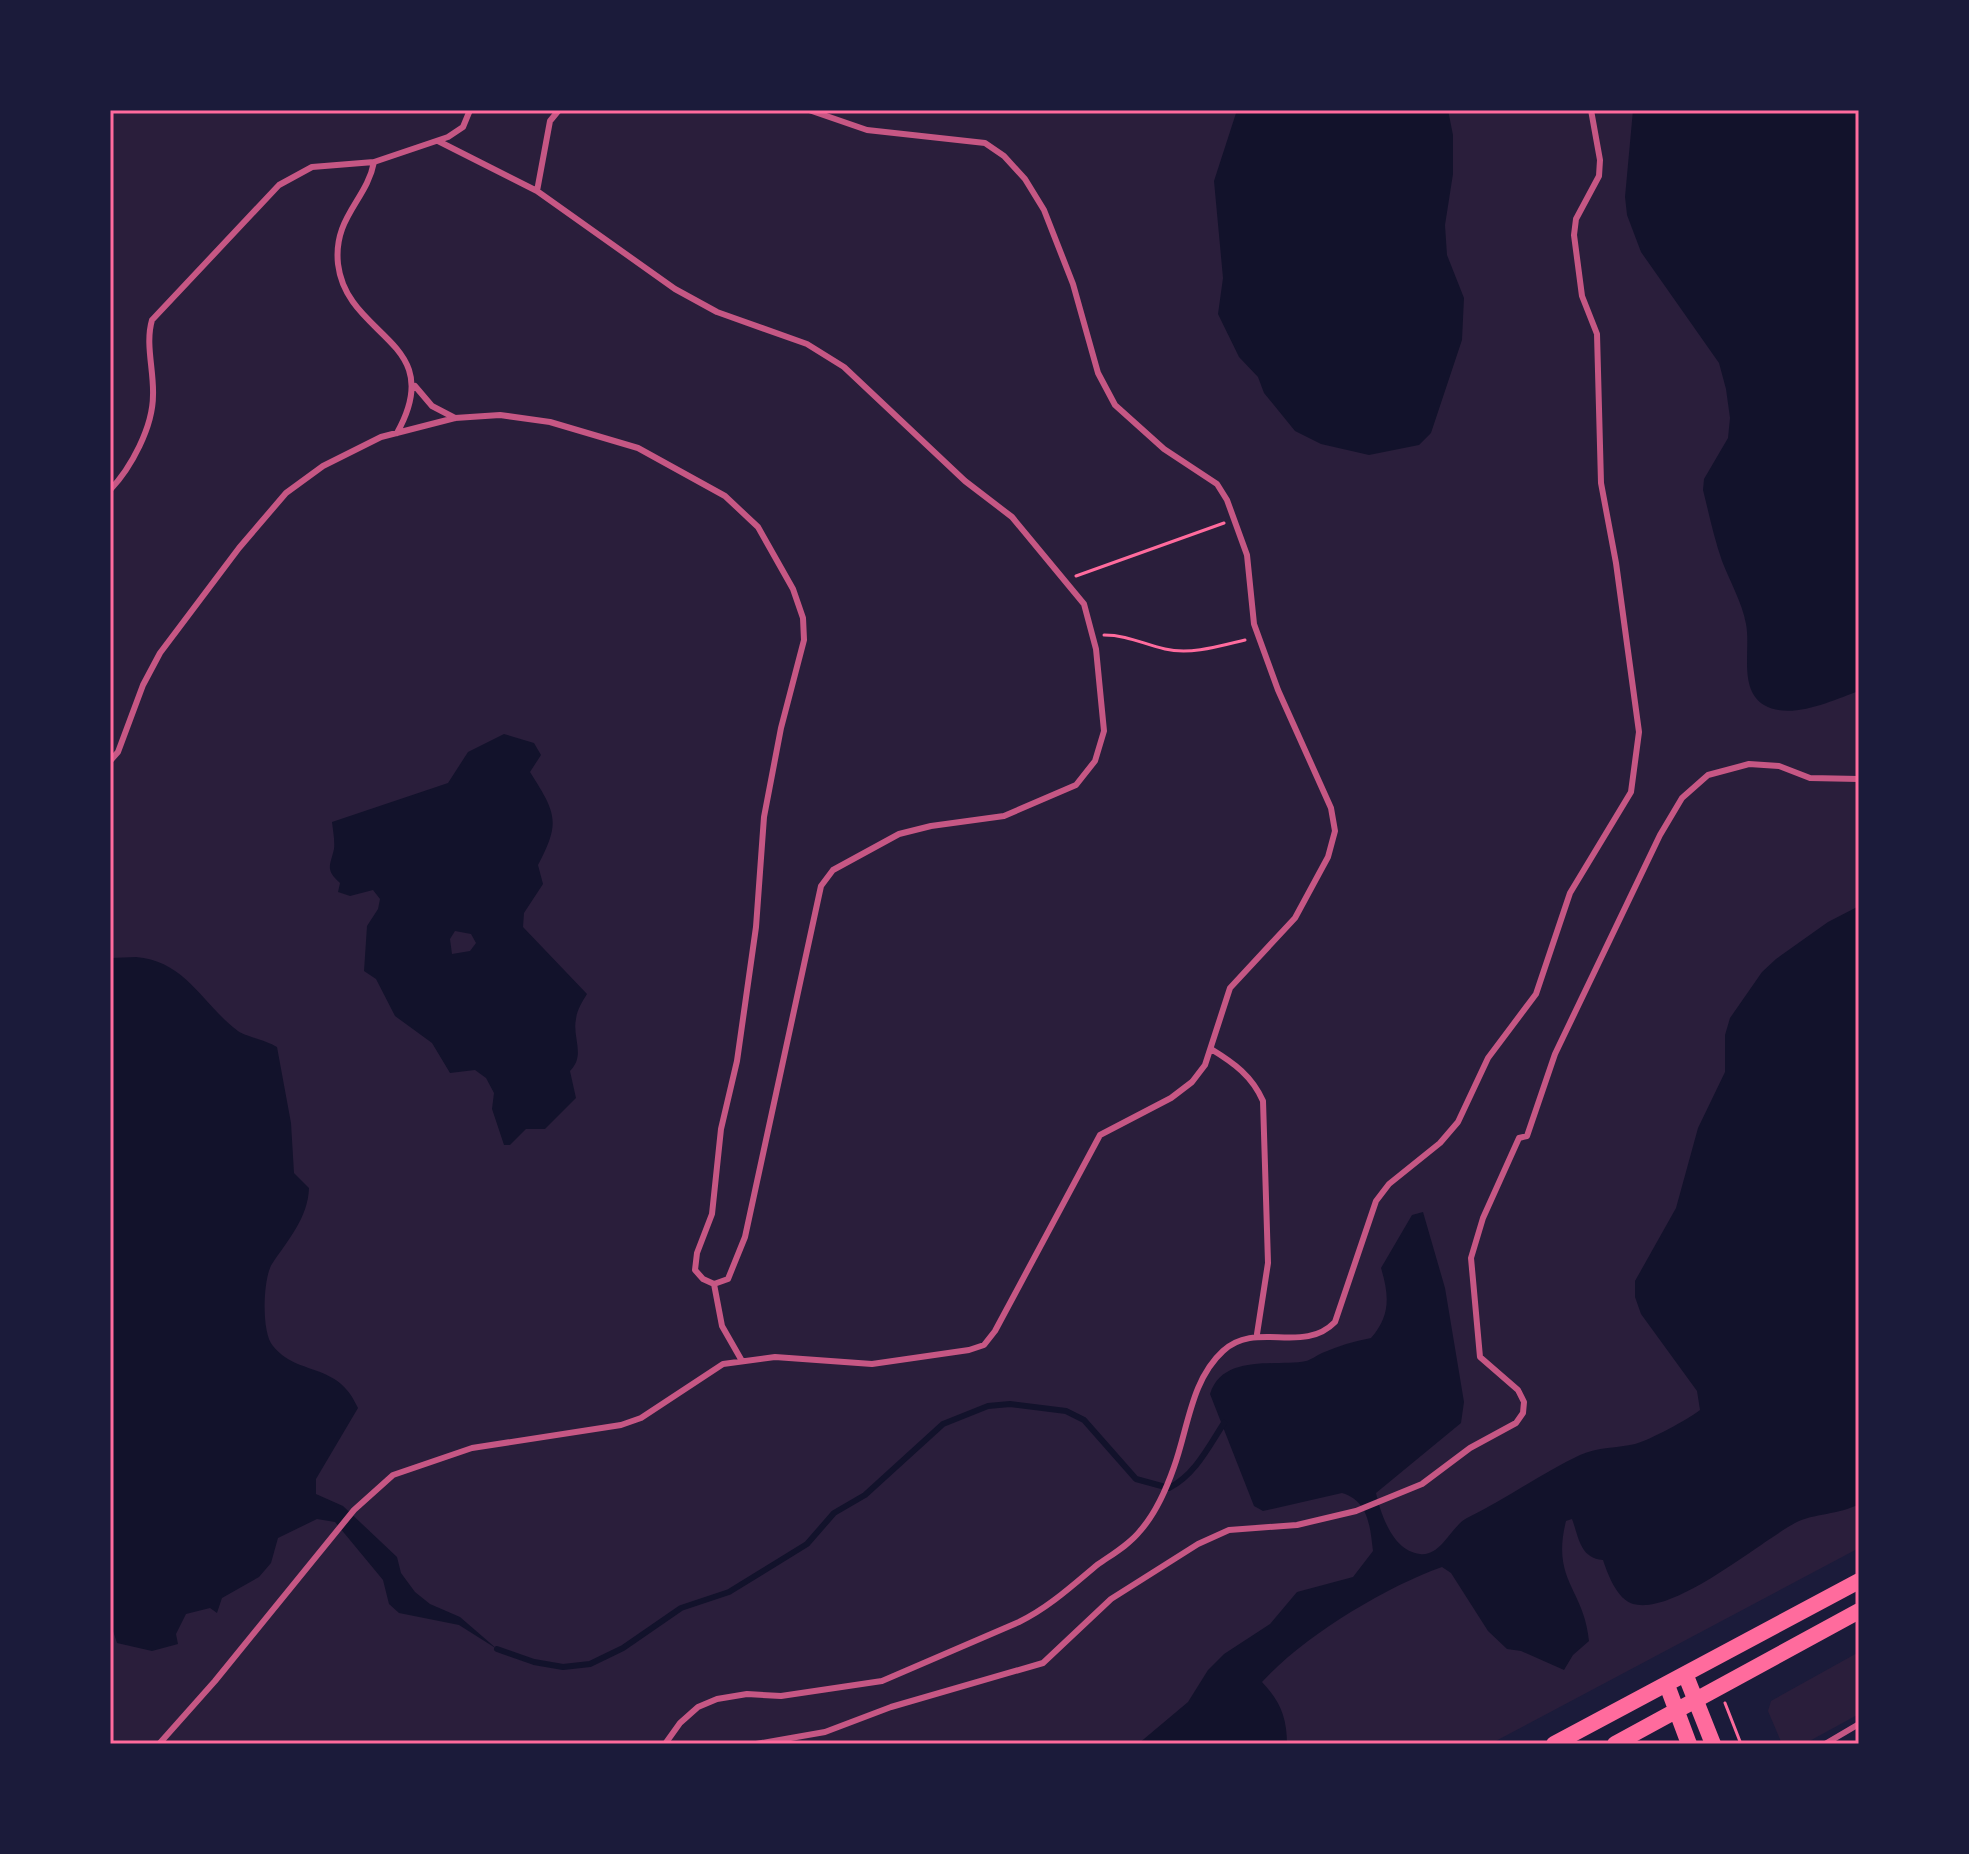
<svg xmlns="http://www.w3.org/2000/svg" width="1969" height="1854" viewBox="0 0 1969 1854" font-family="'IBM Plex Sans',sans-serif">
  <rect width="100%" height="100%" fill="#1b1b3a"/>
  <path fill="#2a1e3b" d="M 110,110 L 1859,110 L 1859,1548 L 1490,1744 L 110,1744 Z
    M 1859,1652 L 1859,1714 L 1804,1744 L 1782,1744 L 1768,1711 L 1771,1701 Z"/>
  <path fill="#12122b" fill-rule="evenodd" d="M 1237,110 L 1448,110 L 1453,135 L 1453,174 L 1445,225 L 1447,255 L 1464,298 L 1462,340 L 1431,433 L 1419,445 L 1369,455 L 1321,444 L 1295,431 L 1264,393 L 1258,377 L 1239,357 L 1218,314 L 1223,278 L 1214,181 Z
    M 1633,110 L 1859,110 L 1859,691 C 1833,700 1791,721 1764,705 C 1738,689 1751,649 1746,624 C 1742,602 1730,582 1722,561 C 1714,538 1709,514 1703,490 L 1704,479 L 1728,438 L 1730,418 L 1726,389 L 1719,363 L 1641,252 L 1627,215 L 1625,197 Z
    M 504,734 L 534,743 L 541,755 L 530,772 C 556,813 561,822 538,865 L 543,884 L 524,913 L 523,927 L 587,994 C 582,1002 577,1010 576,1019 C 572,1038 586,1055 570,1071 L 576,1098 L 545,1129 L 526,1129 L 510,1145 L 504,1145 L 492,1109 L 494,1093 L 486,1078 L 475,1070 L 450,1073 L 432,1043 L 395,1016 L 376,979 L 364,971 L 367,926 L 378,909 L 380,899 L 373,890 L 350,896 L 338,892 L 340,883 C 325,870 330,866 334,849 C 335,841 333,831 332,822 L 448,783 L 468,752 ZM 455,931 L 471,934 L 476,943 L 470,951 L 452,954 L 450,939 Z
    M 1859,906 L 1859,1504 C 1839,1515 1814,1513 1795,1523 C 1757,1544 1674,1615 1633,1604 C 1617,1599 1608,1575 1603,1560 C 1580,1558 1579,1538 1572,1519 L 1566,1521 C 1551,1581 1584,1588 1589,1641 L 1573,1655 L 1564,1670 L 1521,1651 L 1507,1649 L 1488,1631 L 1451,1573 L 1442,1567 C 1385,1587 1303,1637 1262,1682 C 1280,1701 1287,1717 1287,1744 L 1138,1744 L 1188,1702 L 1208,1670 L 1224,1654 L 1270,1624 L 1297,1592 L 1353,1577 L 1373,1551 C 1370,1527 1369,1501 1342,1493 L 1263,1511 L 1254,1506 L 1210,1394 C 1223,1353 1277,1367 1306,1361 C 1311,1360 1317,1355 1322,1353 C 1338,1346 1354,1341 1371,1338 C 1391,1315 1389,1295 1381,1268 L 1412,1215 L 1423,1212 L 1445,1288 L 1464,1402 L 1461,1423 L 1376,1493 C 1381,1515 1393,1551 1420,1554 C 1441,1557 1452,1525 1467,1518 C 1506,1499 1542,1473 1580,1455 C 1597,1447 1618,1448 1635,1444 C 1650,1440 1687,1420 1700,1410 L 1697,1391 L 1641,1314 L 1635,1297 L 1635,1281 L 1676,1208 L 1698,1128 L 1725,1072 L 1725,1035 L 1730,1018 L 1762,972 L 1776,959 L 1828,922 Z
    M 136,957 C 186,961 202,1004 238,1031 C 244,1036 266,1040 277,1047 L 291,1123 L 294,1173 L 309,1188 C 308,1218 288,1240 272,1264 C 263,1278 261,1333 273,1346 C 298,1377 338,1361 358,1408 L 316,1479 L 316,1494 L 343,1506 L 397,1557 L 401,1573 L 415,1592 L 430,1604 L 460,1617 L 497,1649 L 459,1625 L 399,1613 L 389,1604 L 383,1580 L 335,1522 L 317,1519 L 278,1538 L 271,1563 L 259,1577 L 222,1598 L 217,1613 L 210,1608 L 186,1614 L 176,1634 L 178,1644 L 152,1651 L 117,1643 L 110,1622 L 110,958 Z"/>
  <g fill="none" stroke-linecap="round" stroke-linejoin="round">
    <path stroke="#12122b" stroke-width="6" d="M 497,1649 L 534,1662 L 563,1667 L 590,1664 L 623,1648 L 681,1608 L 729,1592 L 807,1544 L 834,1513 L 865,1495 L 943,1424 L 988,1406 L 1010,1404 L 1066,1411 L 1084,1420 L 1136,1479 L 1169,1488 C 1195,1475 1209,1446 1224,1423"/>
    <path stroke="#ff6b9d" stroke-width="3" d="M 1076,576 L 1224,523
      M 1104,635 C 1127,635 1143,644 1165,649 C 1191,655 1220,646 1245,640
      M 1725,1703 L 1741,1744"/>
    <path stroke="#c65784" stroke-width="6" d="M 374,162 C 367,200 333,217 338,264 C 347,339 449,340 397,433
      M 537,191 L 550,121 L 559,110
      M 415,386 L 432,406 L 455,418
      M 110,490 C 131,468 153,427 153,395 C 154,370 145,344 152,320 L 279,185 L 312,167 L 374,162 L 448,137 L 463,127 L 470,110
      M 110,761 L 118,752 L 143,685 L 160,653 L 239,548 L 286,493 L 323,466 L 381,437 L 455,418 L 500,415 L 550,422 L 638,448 L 725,496 L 758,527 L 793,589 L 803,618 L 804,640 L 781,728 L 764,817 L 756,927 L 737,1061 L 721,1129 L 712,1214 L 697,1253 L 695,1270 L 703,1279 L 714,1284 L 728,1279 L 745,1237 L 821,886 L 833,870 L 899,834 L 931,826 L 1004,816 L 1076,785 L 1095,761 L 1104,731 L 1096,649 L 1084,604 L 1012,517 L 965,481 L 844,367 L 807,344 L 717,312 L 675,289 L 537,191 L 438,141
      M 1211,1049 C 1234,1063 1252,1076 1263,1101 L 1268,1263 L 1257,1334
      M 714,1284 L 722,1326 L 742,1361
      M 159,1744 L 215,1681 L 354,1510 L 393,1475 L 472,1448 L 621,1425 L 641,1418 L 723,1364 L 775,1357 L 872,1364 L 969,1350 L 984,1345 L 995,1331 L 1100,1135 L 1171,1098 L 1192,1082 L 1205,1065 L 1230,988 L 1295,918 L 1328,857 L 1335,831 L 1331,808 L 1278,690 L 1254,624 L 1247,555 L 1227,500 L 1217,484 L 1164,449 L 1115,405 L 1098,373 L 1073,284 L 1044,210 L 1025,179 L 1004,156 L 985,143 L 867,130 L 809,110
      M 665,1744 L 680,1723 L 698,1707 L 717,1699 L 747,1694 L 781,1696 L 882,1681 L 1019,1622 C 1048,1608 1072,1586 1097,1565 C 1111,1555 1129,1545 1140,1531 C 1156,1513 1166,1490 1174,1467 C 1188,1429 1191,1380 1223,1351 C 1256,1320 1303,1355 1335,1322 L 1376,1201 L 1389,1184 L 1440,1143 L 1458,1122 L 1488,1058 L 1536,994 L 1570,893 L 1631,792 L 1639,732 L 1616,563 L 1601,483 L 1597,334 L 1582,296 L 1574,235 L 1576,219 L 1599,176 L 1600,160 L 1591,110
      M 756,1744 L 825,1732 L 891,1707 L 1043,1663 L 1111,1599 L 1198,1544 L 1229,1530 L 1297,1525 L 1356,1511 L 1422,1484 L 1470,1448 L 1516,1423 L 1523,1413 L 1524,1402 L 1518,1390 L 1480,1357 L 1471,1258 L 1483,1218 L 1519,1138 L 1527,1136 L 1555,1054 L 1660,835 L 1682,798 L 1708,775 L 1749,764 L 1779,766 L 1810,778 L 1859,779
      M 1825,1744 L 1859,1724"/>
    <path stroke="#ff6b9d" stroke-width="16" d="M 1686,1676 L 1713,1744
      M 1667,1685 L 1689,1744
      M 1554,1744 L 1859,1581
      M 1615,1744 L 1859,1611"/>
  </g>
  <rect width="1969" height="1854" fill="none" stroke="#1b1b3a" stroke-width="224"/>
  <rect x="112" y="112" width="1745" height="1630" fill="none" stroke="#ff6b9d" stroke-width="3"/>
</svg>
